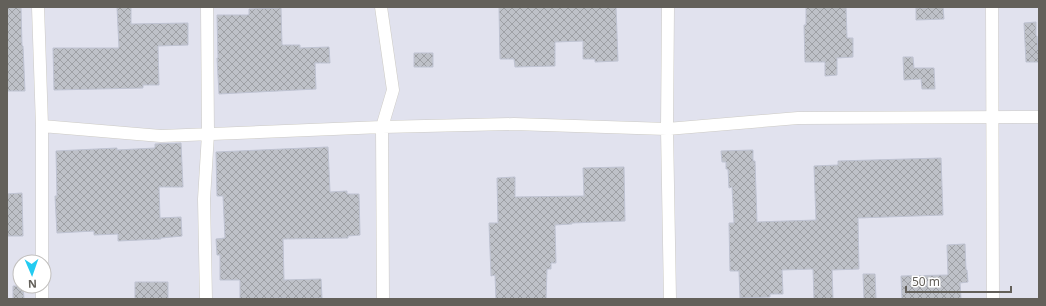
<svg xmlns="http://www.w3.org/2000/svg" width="1046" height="306" viewBox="0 0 1046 306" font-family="'Noto Sans',sans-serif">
  <defs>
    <pattern id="building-cross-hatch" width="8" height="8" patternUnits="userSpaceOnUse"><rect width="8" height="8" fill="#bec1c8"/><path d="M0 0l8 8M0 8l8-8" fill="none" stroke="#9ea0a5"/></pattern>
  </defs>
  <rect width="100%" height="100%" fill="#e1e2ee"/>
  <path fill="url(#building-cross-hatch)" stroke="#bfc3d2" d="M 7,7 L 21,7 L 22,46 L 23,46 L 25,91 L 7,91 Z
    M 117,7 L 131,7 L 131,24 L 188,23 L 188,45 L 158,46 L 159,85 L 143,85 L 143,88 L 54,90 L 53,48 L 119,48 Z
    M 499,7 L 616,7 L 618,61 L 595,62 L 595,59 L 583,59 L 583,41 L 555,42 L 555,66 L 515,67 L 514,59 L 500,59 Z
    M 806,7 L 846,7 L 847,38 L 853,38 L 853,57 L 837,58 L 837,75 L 825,76 L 825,62 L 805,62 L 804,25 L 806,25 Z
    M 928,7 L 943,7 L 944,19 L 916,20 L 916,8 L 928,8 Z
    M 281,8 L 282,45 L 300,45 L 300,48 L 329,47 L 330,63 L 315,63 L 316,89 L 219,94 L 217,58 L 218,58 L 217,15 L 249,15 L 249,9 Z
    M 1036,22 L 1036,36 L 1037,36 L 1038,50 L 1039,50 L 1039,62 L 1026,62 L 1024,23 Z
    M 414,53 L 433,53 L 433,67 L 414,67 Z
    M 903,57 L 913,57 L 914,68 L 934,68 L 935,89 L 922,89 L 921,79 L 904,80 Z
    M 181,143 L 183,187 L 159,187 L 160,218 L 181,217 L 182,236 L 161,238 L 161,239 L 118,241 L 118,234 L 94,235 L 94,231 L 57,233 L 55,196 L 57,196 L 56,151 L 117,148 L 117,150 L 155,148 L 155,144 Z
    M 328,147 L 330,192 L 347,191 L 347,194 L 359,194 L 360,235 L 348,236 L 348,238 L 283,239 L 284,280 L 321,279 L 322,298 L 286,299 L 286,298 L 240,299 L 240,280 L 220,280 L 220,255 L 217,255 L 216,239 L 225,238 L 223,196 L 217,196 L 216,152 Z
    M 753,150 L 753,161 L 755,161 L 757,222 L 816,220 L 814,166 L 838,165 L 838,161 L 941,158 L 943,215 L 858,218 L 859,269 L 832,270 L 833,299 L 814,299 L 813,269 L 782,270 L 783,294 L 770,294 L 770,297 L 740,298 L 739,271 L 730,271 L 729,223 L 734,223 L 732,187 L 729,188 L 728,169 L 726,169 L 726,162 L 722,162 L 721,151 Z
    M 624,167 L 625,221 L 572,223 L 572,224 L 555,225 L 556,263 L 551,263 L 551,269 L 547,269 L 546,299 L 496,299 L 495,275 L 491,276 L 489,223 L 498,223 L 497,178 L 515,177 L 515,197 L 584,196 L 583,168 Z
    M 22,193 L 23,236 L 7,236 L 7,194 Z
    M 965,244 L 966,270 L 967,270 L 968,282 L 960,283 L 961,299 L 902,299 L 901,276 L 948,275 L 947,245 Z
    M 863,274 L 875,274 L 876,299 L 864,299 Z
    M 135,282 L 168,282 L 168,299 L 135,299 Z
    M 13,286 L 23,286 L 24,299 L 13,299 Z"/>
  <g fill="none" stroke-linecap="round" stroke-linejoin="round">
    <g stroke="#cdcbc5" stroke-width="13">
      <path id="street" d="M 38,7 L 42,126 L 42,262
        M 381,7 L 393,90 L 382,127 L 383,299
        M 668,7 L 667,129 L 670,299
        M 42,126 L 161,136 L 382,127 L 514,124 L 667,129 L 798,118 L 1039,117
        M 42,286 L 42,299
        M 206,299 L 204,199 L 208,134 L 207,7"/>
    </g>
    <g stroke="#d1cec7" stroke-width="13">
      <path id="secondary" d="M 992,7 L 993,299"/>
    </g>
    <use href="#street" stroke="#fff" stroke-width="12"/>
    <use href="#secondary" stroke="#fff" stroke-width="12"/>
  </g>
  <rect width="1046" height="306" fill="none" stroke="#63605a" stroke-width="16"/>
  <g transform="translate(32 274) rotate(178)"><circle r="19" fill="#ffffff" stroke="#c1bfbd"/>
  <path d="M0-3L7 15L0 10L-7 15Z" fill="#23cbf1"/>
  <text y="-6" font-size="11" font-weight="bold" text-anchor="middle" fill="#63605a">N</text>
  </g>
  <path d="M906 286v6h105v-6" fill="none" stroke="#63605a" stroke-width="2"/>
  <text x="912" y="286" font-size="12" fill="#63605a" stroke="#ffffff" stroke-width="3" paint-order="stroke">50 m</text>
</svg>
